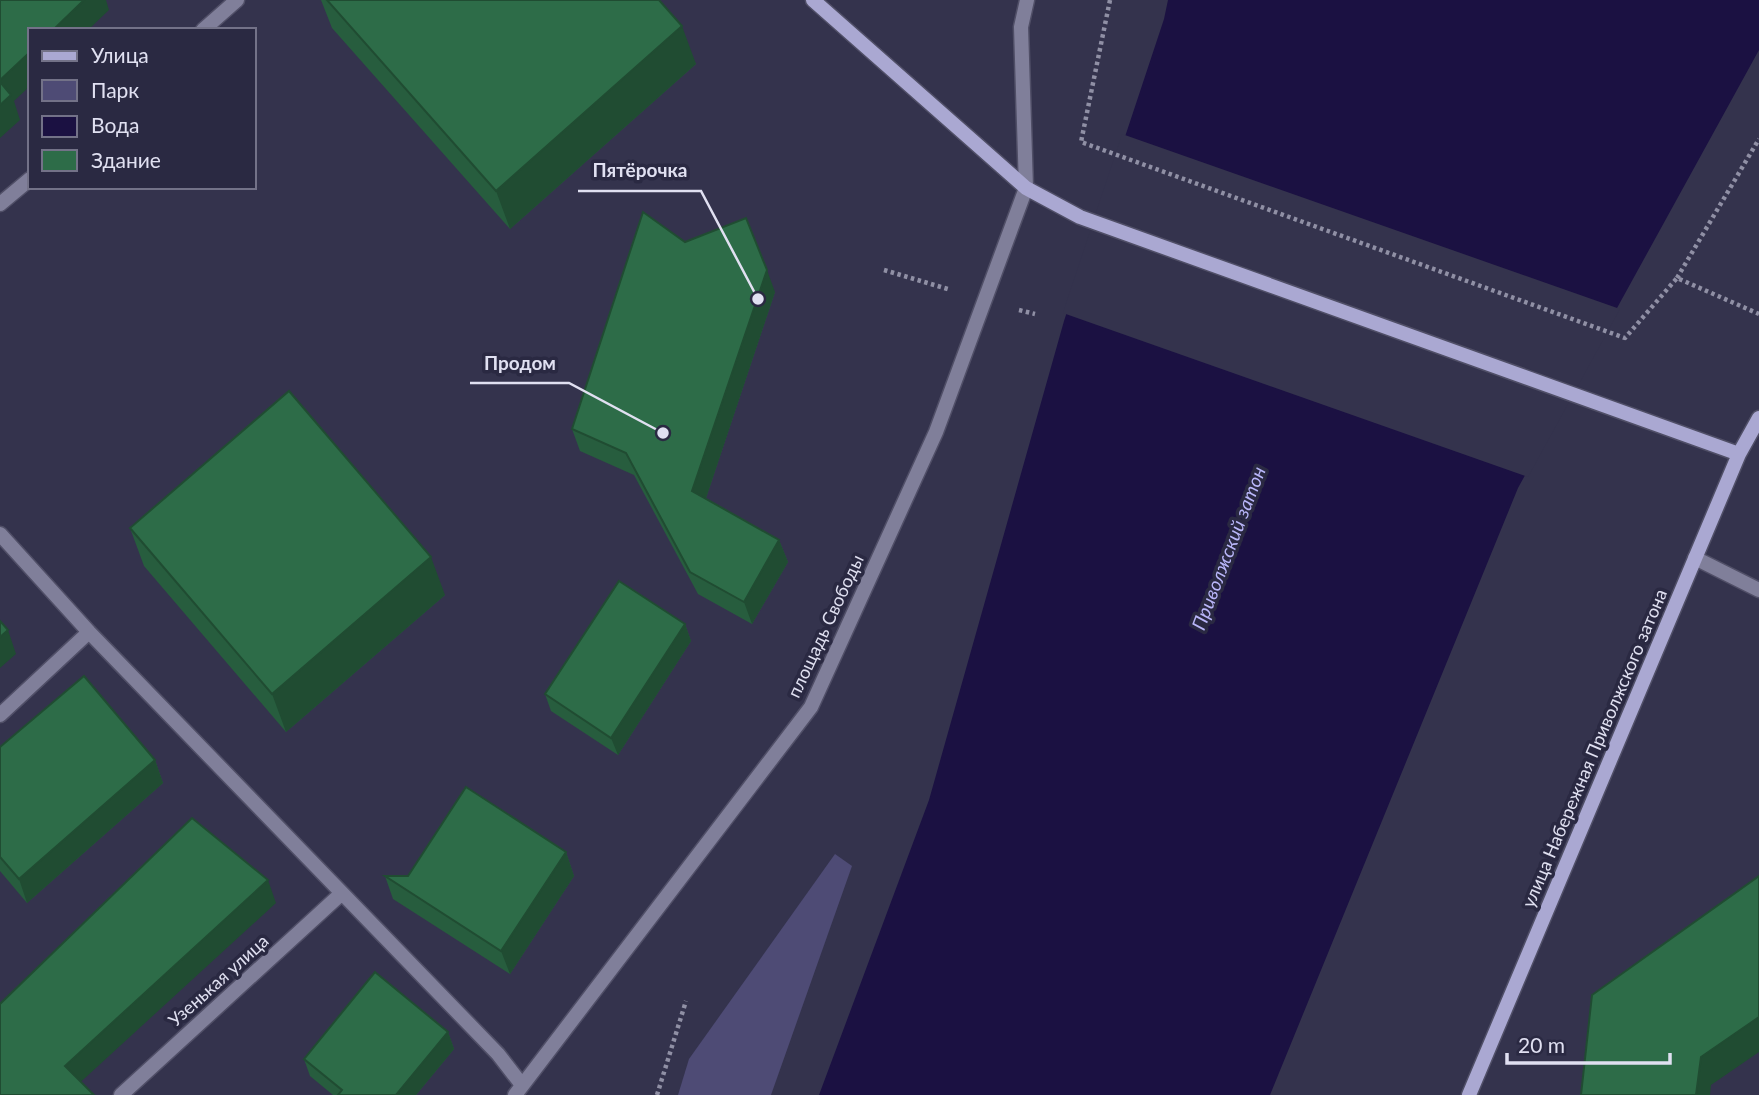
<svg xmlns="http://www.w3.org/2000/svg" width="1759" height="1095" viewBox="0 0 1759 1095" font-family="Lato,sans-serif">
  <rect width="100%" height="100%" fill="#34334d"/>
  <path fill="#4e4b75" d="M 835,854 L 852,866 L 771,1095 L 678,1095 L 689,1059 Z"/>
  <path fill="#1b1142" d="M 1168,0 L 1759,0 L 1759,50 L 1518,488 L 1270,1095 L 819,1095 L 929,800 L 1064,321 L 1164,19 Z"/>
  <path fill="#34334d" d="M 1122,134 L 1620,309 L 1528,477 L 1063,313 Z"/>
  <g fill="none" stroke-linecap="round" stroke-linejoin="round">
    <g stroke="#504f67" stroke-width="17">
      <path id="street" d="M 203,30 L 237,0
        M 0,204 L 30,179
        M 0,534 L 89,632 L 498,1054 L 522,1085
        M 1695,558 L 1759,590
        M 0,715 L 89,632
        M 121,1095 L 342,893
        M 515,1095 L 811,707 L 936,432 L 1026,188 L 1021,27 L 1027,0"/>
    </g>
    <g stroke="#504f67" stroke-width="17">
      <path id="secondary" d="M 813,0 L 1026,188 L 1080,217 L 1739,454
        M 1469,1095 L 1739,454 L 1759,418"/>
    </g>
    <path stroke="#9090a5" stroke-width="4.5" stroke-dasharray="3.5 3.5" stroke-linecap="butt" d="M 1110,0 L 1081,142 L 1625,338 L 1677,278 L 1759,314
      M 884,270 L 951,290
      M 1677,278 L 1759,139
      M 1019,310 L 1035,314
      M 657,1095 L 686,1001"/>
    <use href="#street" stroke="#807f9a" stroke-width="14"/>
    <use href="#secondary" stroke="#aaa8d2" stroke-width="14"/>
  </g>
  <path fill="#275d3e" d="M 321,0 L 659,0 L 696,64 L 510,229 L 332,28 Z
    M 685,242 L 775,292 L 706,498 L 779,540 L 788,562 L 752,624 L 698,594 L 634,475 L 580,451 L 572,429 Z
    M 130,528 L 445,595 L 286,732 L 144,566 Z
    M 685,624 L 691,641 L 618,755 L 551,711 L 545,694 Z
    M 0,747 L 155,760 L 163,783 L 27,903 L 0,871 Z
    M 566,852 L 574,876 L 510,974 L 393,899 L 385,876 L 408,876 Z
    M 448,1032 L 454,1049 L 416,1095 L 333,1095 L 310,1076 L 304,1059 Z"/>
  <path fill="#204c32" d="M 84,0 L 106,0 L 109,10 L 88,30 L 53,30 Z
    M 682,26 L 696,64 L 510,229 L 496,191 Z
    M 30,52 L 30,86 L 14,101 L 20,120 L 0,138 L 0,80 Z
    M 767,270 L 775,292 L 701,513 L 692,491 Z
    M 779,540 L 788,562 L 752,624 L 744,602 Z
    M 431,557 L 445,595 L 286,732 L 272,694 Z
    M 685,624 L 691,641 L 618,755 L 611,738 Z
    M 8,630 L 16,654 L 0,668 L 0,637 Z
    M 155,760 L 163,783 L 27,903 L 19,879 Z
    M 566,852 L 574,876 L 510,974 L 501,951 Z
    M 268,880 L 276,903 L 73,1089 L 65,1066 Z
    M 1759,1017 L 1759,1052 L 1711,1085 L 1710,1095 L 1696,1095 L 1701,1057 Z
    M 448,1032 L 454,1049 L 416,1095 L 396,1095 Z"/>
  <path fill="#2d6c48" stroke="#204c32" stroke-width="2" d="M 0,0 L 84,0 L 53,30 L 30,30 L 30,52 L 0,80 Z
    M 327,0 L 659,0 L 682,26 L 496,191 Z
    M 0,82 L 11,95 L 0,105 Z
    M 643,212 L 685,242 L 746,218 L 767,270 L 692,491 L 779,540 L 744,602 L 690,572 L 626,453 L 572,429 Z
    M 289,391 L 431,557 L 272,694 L 130,528 Z
    M 619,581 L 685,624 L 611,738 L 545,694 Z
    M 0,621 L 8,630 L 0,637 Z
    M 84,676 L 155,760 L 19,879 L 0,857 L 0,747 Z
    M 466,787 L 566,852 L 501,951 L 385,876 L 408,876 Z
    M 192,818 L 268,880 L 65,1066 L 94,1095 L 0,1095 L 0,1004 Z
    M 1759,876 L 1759,1017 L 1701,1057 L 1696,1095 L 1581,1095 L 1592,995 Z
    M 375,972 L 448,1032 L 396,1095 L 338,1095 L 342,1090 L 304,1059 Z"/>
  <g text-anchor="middle" dominant-baseline="central" stroke-width="7" stroke-linejoin="round" paint-order="stroke">
    <g font-size="18" fill="#e0e0f1" stroke="#2a2942">
      <text transform="translate(825 626) rotate(-65)">площадь Свободы</text>
      <text transform="translate(1594 748) rotate(-67)">улица Набережная Приволжского затона</text>
      <text transform="translate(218 980) rotate(-42)">Узенькая улица</text>
    </g>
    <g font-size="19" font-style="italic" fill="#b9b6f9" stroke="#2a2942">
      <text transform="translate(1228 548) rotate(-69)">Приволжский затон</text>
    </g>
  </g>
  <path fill="none" stroke="#e0e0f1" stroke-width="2.5" d="M758 299L701 191H578M663 433L569 383H470"/>
  <g fill="#e0e0f1" stroke="#2a2942" stroke-width="2.5">
    <circle cx="758" cy="299" r="7"/>
    <circle cx="663" cy="433" r="7"/>
  </g>
  <g font-size="19" text-anchor="middle" font-weight="bold" fill="#e0e0f1" stroke="#2a2942" stroke-width="7" stroke-linejoin="round" paint-order="stroke">
    <text x="640" y="177">Пятёрочка</text>
    <text x="520" y="370">Продом</text>
  </g>
  <rect x="28" y="28" width="228" height="161" fill="#2a2942" stroke="#737288" stroke-width="2"/>
  <rect x="42" y="51" width="35" height="10" fill="#aaa8d2" stroke="#737288" stroke-width="2"/>
  <text x="91" y="63" font-size="21" fill="#e0e0f1">Улица</text>
  <rect x="42" y="80" width="35" height="21" fill="#4e4b75" stroke="#737288" stroke-width="2"/>
  <text x="91" y="98" font-size="21" fill="#e0e0f1">Парк</text>
  <rect x="42" y="116" width="35" height="21" fill="#1b1142" stroke="#737288" stroke-width="2"/>
  <text x="91" y="133" font-size="21" fill="#e0e0f1">Вода</text>
  <rect x="42" y="150" width="35" height="21" fill="#2d6c48" stroke="#737288" stroke-width="2"/>
  <text x="91" y="168" font-size="21" fill="#e0e0f1">Здание</text>
  <path d="M1507 1053v10h163v-10" fill="none" stroke="#e0e0f1" stroke-width="3.5"/>
  <text x="1518" y="1053" font-size="21" fill="#e0e0f1" stroke="#2a2942" stroke-width="5" paint-order="stroke">20 m</text>
</svg>
